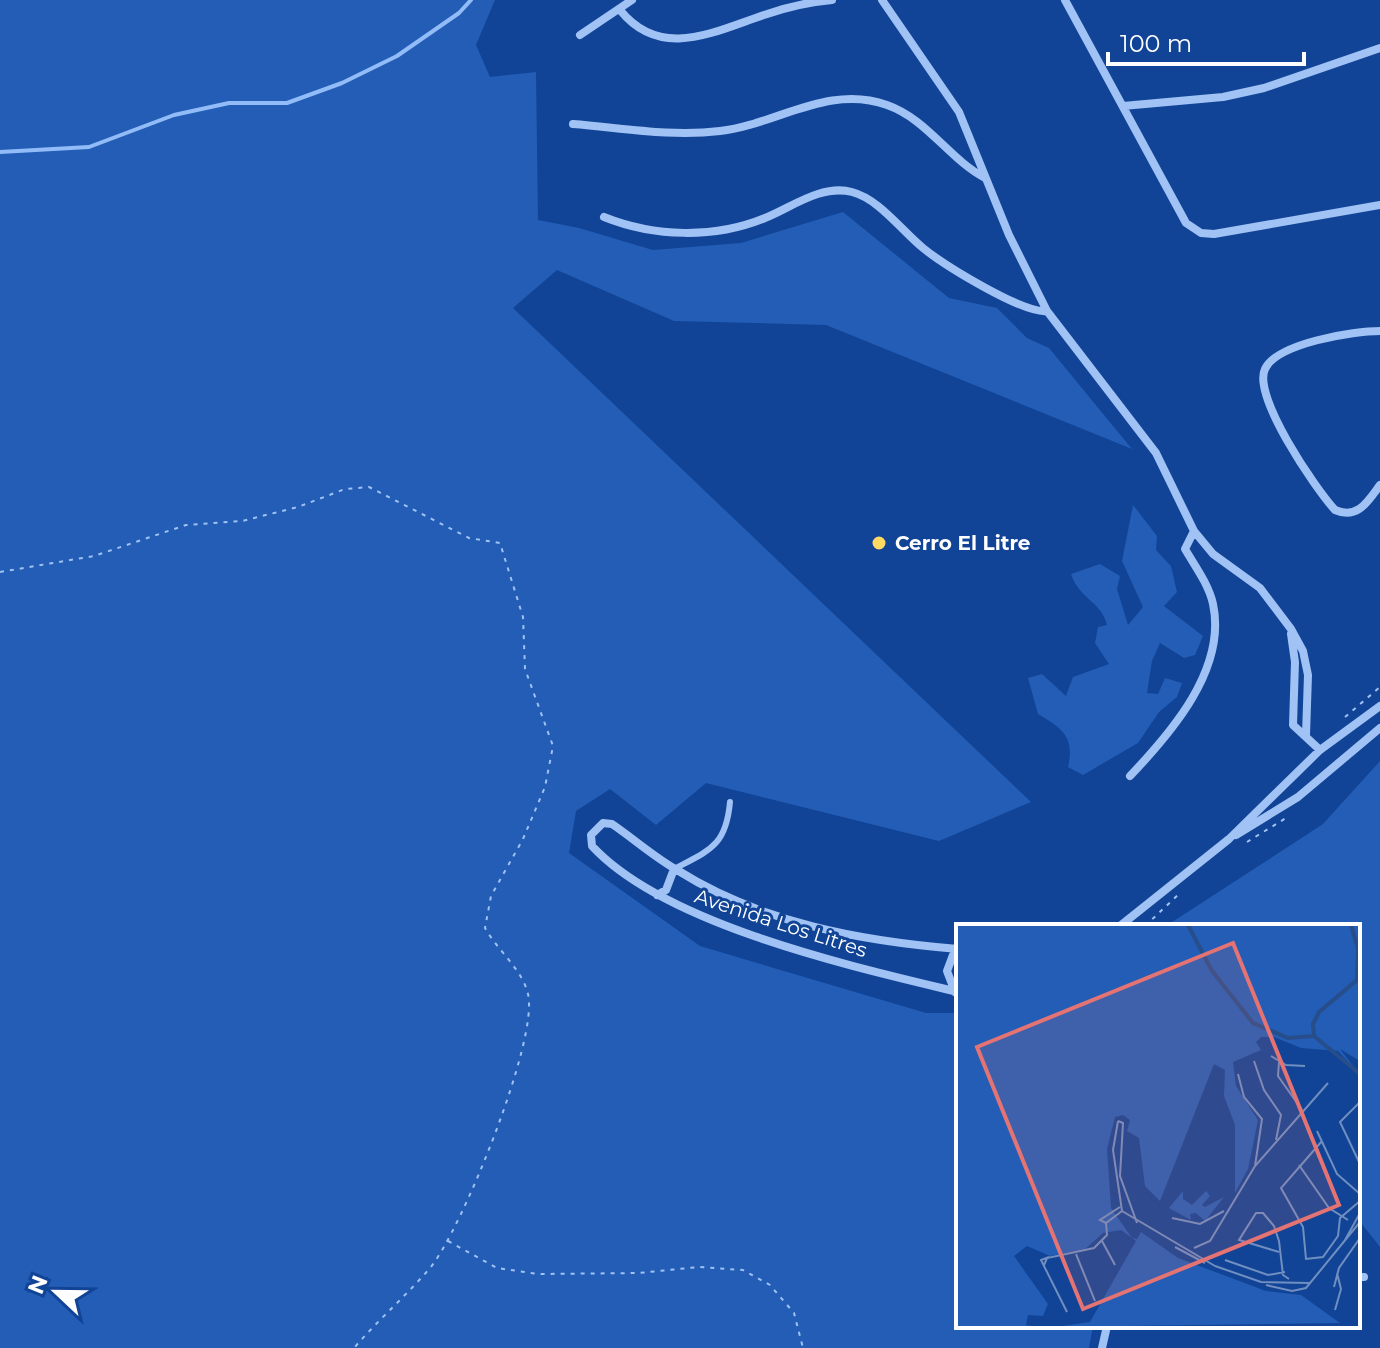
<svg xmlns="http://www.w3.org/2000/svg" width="1380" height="1348" viewBox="0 0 1380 1348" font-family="Montserrat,sans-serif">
  <rect width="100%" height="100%" fill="#114496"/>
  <path fill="#235db6" d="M 0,0 L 495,0 L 476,45 L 490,77 L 536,72 L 538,220 L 579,228 L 653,250 L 741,243 L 843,212 L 949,298 L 997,308 L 1027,338 L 1049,348 L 1132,449 L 826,325 L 674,321 L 557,270 L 513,308 L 1031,802 L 939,841 L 706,783 L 656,825 L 610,789 L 576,811 L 569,853 L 700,946 L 926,1013 L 958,1013 L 958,1326 L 1093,1326 L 1089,1348 L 0,1348 Z
    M 1133,505 L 1157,536 L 1156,550 L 1171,566 L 1177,592 L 1164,606 L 1203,636 L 1195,655 L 1184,658 L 1160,643 L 1152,661 L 1147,693 L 1158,694 L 1165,678 L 1182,683 L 1177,697 L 1159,712 L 1138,743 L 1083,775 L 1068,767 C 1075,737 1062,728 1038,714 L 1028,678 L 1042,674 L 1066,696 L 1073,677 L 1109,664 L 1095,643 L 1098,627 L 1107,625 C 1102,602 1079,599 1071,574 L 1100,564 L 1120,576 L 1117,589 L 1128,625 L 1143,607 L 1122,561 Z
    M 1380,761 L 1380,1247 L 1358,1219 L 1358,926 L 1166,926 L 1323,824 Z"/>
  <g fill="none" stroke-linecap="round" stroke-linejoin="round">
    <path stroke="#92bcf7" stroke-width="4" d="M 0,152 L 89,147 L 174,115 L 229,103 L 287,103 L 342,83 L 397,56 L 459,13 L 471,0"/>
    <path stroke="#a0c2f4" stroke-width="2" stroke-dasharray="4 6" stroke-linecap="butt" d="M 0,572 L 94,556 L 186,525 L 242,521 L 298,507 L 345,489 L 369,487 L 469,538 L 500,543 L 523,617 L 525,669 L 553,746 L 545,787 L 523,839 L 491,896 L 485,928 C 498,951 522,969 528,994 C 539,1040 461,1231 430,1268 C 406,1296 378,1320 354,1348
      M 1345,717 L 1380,687
      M 1247,842 L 1286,818
      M 1145,926 L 1179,894
      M 448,1241 L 497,1268 L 538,1274 L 639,1273 L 699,1267 L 743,1270 L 770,1285 L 794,1313 L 803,1348"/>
    <path stroke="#a0c2f4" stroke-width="6" d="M 674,869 C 710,850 726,846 730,802"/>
    <path stroke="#a0c2f4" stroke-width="8" d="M 882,0 L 959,112 L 1009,235 L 1047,311 L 1156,453 L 1194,531 L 1213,554 L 1260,588 L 1291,629 L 1303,651 L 1308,675 L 1306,735
      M 1065,0 L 1186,223 L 1201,233 L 1214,234 L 1380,205
      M 620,10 C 661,61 715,31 764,15 C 787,7 809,2 832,0
      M 580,35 L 632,0
      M 1123,106 L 1223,97 L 1264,88 L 1380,48
      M 573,124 C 623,128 671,137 720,131 C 778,124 828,84 887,105 C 927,119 949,159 985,178
      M 604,217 C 654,237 714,239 765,218 C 792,207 822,184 852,192 C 879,199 901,230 923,248 C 944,265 1023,314 1047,311
      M 1380,331 C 1354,331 1277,343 1265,369 C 1252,396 1315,488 1335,510 C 1358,520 1368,501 1380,485
      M 1291,634 L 1295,662 L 1293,725 L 1320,750
      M 1130,776 C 1171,733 1227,669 1213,604 C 1209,585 1195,566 1185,549 L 1194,531
      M 1236,835 L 1298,797 L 1380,728
      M 657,895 L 666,890 L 674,869
      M 1120,926 L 1229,839 L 1320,750 L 1380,706
      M 958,949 C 861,941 761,923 677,870 C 654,857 634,839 612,824 L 603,823 L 591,835 L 592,846 C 665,925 854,967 958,992
      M 955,992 L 947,971 L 953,955 L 958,953
      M 1358,1277 L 1364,1277
      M 1102,1348 L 1107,1326"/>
  </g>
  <circle fill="#ffda63" stroke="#114496" stroke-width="3" cx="879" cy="543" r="8"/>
  <g text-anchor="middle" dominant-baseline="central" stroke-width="6" stroke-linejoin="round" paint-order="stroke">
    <g font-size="20" font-weight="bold" fill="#fff" stroke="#114496" text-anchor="start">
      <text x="895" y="543">Cerro El Litre</text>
    </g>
    <g font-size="20" fill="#fff" stroke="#114496">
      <text transform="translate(781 923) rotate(18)">Avenida Los Litres</text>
    </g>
  </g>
  <g transform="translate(956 924)">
    <rect width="404" height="404" fill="#114496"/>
    <path d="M 0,1 L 404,1 L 404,137 L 384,125 L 404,151 L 382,127 L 345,124 L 318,113 L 305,113 L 300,118 L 305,126 L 277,138 L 280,162 L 302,196 L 292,245 L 279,269 L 279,201 L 268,172 L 269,146 L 258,140 L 204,277 L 189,262 L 183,214 L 171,207 L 174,196 L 167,191 L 159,193 L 151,225 L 155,284 L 176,314 L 181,315 L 185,308 L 222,334 L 310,367 L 345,371 L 384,399 L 100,403 L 134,398 L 180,317 L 165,306 L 147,309 L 129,325 L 94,332 L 71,322 L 58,332 L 92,380 L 87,392 L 72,391 L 70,401 L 81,403 L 0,403 ZM 227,267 L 227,275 L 236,281 L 250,267 L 254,272 L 246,281 L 249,283 L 268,273 L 249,297 L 240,289 L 234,290 L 235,296 L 213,284 Z" fill="#235db6"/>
    <path fill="none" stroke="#274d8a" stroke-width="4" d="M 232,1 L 256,47 L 297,99 L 332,114 L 357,112M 395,1 L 402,25 L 401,56 L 363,88 L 357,100 L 358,112 L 404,150"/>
    <path fill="none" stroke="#708fc0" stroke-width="2" d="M 315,132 L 330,141 L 349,142M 298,137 L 308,166 L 325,191 L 320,216M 323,138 L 322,152 L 346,186M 282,150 L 288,173 L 306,195 L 299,242M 404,178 L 384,198 L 404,240M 162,197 L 157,226 L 166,287 L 259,342M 162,197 L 167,199 L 164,252 L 181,299M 361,207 L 381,250 L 404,270M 366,217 L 325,264 L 347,303 L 350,335 L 367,333 L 382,312 L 384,294 L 404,277M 343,241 L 373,284 L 392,296M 164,283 L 144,296 L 150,299 L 166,287M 216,294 L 244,300 L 268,287M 389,316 L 404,289M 146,317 L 159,341M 219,323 L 249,339M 238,324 L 254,317 L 299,242 L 372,159M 323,328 L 283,316 L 300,289 L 307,289 L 318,302 L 323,317 L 327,351 L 333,355M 120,330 L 139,377M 93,333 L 85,336 L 111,388M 269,336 L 312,351 L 329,348M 88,341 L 91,334 L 138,324 L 151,311 L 150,299M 259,342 L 305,358 L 354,359M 310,361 L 336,367 L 350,364 L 404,298M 378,363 L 383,344 L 404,314M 379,386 L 385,365 L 381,349"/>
    <path fill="#e47373" fill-opacity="0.15" stroke="#e47373" stroke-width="4" d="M 277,19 L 383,281 L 127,385 L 21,123 Z"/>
    <rect width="404" height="404" fill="none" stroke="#fff" stroke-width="4"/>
  </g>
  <g transform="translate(56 1292) rotate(292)" stroke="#114496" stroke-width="6" paint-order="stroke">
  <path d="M0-6L14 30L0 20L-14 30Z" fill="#ffffff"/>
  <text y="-12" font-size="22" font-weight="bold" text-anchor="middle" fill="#ffffff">N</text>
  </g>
  <path d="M1108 52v12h196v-12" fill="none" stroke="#ffffff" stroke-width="4"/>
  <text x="1120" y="52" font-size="24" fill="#ffffff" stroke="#114496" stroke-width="6" paint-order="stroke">100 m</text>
</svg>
